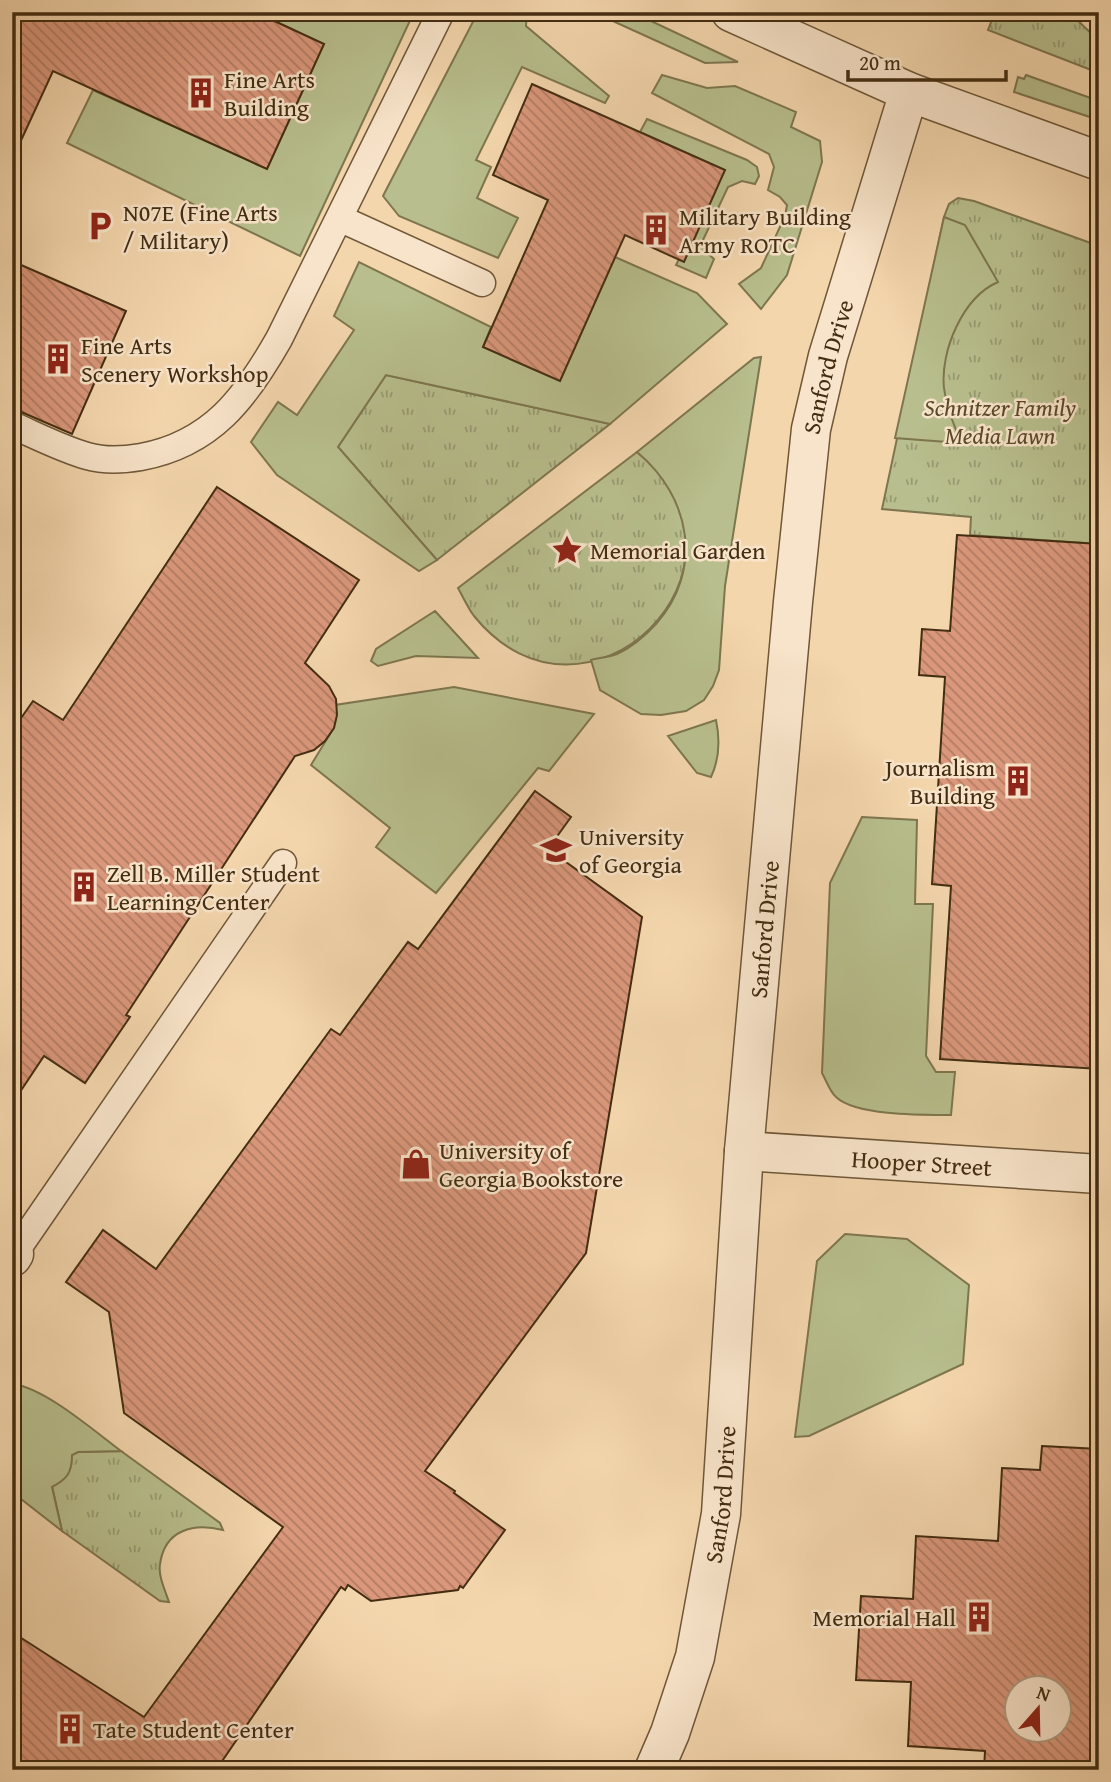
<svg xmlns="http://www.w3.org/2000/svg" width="1111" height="1782" viewBox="0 0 1111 1782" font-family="'Gentium Book Plus',serif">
  <defs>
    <pattern id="grass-tufts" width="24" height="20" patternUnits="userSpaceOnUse" patternTransform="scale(1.75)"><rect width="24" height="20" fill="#b8be8d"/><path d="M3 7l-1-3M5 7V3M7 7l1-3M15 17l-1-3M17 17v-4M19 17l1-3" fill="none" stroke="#979b72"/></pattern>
    <pattern id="building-back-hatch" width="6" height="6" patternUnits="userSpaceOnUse" patternTransform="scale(1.75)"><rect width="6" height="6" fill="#da977b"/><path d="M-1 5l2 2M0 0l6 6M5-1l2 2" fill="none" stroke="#b27c63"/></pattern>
  </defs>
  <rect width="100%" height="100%" fill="#f4d6ad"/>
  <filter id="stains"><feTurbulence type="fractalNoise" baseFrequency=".00286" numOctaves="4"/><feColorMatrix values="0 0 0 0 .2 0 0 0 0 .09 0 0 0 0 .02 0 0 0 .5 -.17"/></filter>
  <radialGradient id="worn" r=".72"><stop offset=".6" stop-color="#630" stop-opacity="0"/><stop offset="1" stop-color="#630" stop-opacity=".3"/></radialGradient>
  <path fill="url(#grass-tufts)" stroke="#7e764f" stroke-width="2" d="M 995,12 L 1069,12 L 1099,41 L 1099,73 L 988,30 Z
    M 958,198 L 974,201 L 1099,246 L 1099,544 L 970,535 L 971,517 L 882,509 L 944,217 L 949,204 Z
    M 386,375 L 610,424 L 437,560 L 338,447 Z
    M 637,452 C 777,568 585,753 474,616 C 468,608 463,597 458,588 Z
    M 121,1451 L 220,1523 L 223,1530 C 194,1523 165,1529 160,1564 C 158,1576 165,1590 169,1602 L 160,1601 L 62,1531 L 52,1486 L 71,1455 L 78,1452 Z"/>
  <path fill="#b8be8d" stroke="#7e764f" stroke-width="2" d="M 255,12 L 414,12 L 300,256 L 67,143 L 93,90 L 267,169 L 324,44 Z
    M 478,12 L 527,12 L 526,26 L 609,96 L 605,103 L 522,67 L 476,160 L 491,167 L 477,198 L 518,218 L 498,258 L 399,216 L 383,196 Z
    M 593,12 L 632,12 L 738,62 L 705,63 Z
    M 662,75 L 707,88 L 735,86 L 796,112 L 791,127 L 820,141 L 822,162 L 787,275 L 761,309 L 739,284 L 761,268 L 785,216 L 787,205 L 780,197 L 768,190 L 774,167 L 769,154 L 652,93 Z
    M 1026,75 L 1099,101 L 1099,120 L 1014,92 L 1018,77 L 1024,79 Z
    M 647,119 L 747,160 L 757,167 L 759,176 L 755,184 L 742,181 L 728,187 L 703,240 L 704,250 L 714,259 L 706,278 L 676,265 L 725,170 L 640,132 Z
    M 944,217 L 965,225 L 998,282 C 963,297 940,351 944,388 C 946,406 953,422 960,440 L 947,442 L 895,438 Z
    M 615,257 L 697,293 L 727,324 L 610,424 L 386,375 L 338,447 L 437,560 L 419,571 L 277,475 L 251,442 L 278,402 L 297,415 L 354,330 L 334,316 L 359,262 L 491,327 L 483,347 L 560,381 Z
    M 761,357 L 725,586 L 719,670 L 713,686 L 704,700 L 686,711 L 661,715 L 641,714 L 600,690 L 591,660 C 599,658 609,657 617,654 C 632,647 645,636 656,624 C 704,570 691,497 637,452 L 754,358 Z
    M 435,611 L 478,658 L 416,656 L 378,666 L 371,661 L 376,649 Z
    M 454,687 L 594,714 L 549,771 L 538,768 L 436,893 L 376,847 L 390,828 L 311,765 L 330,734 L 335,705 Z
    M 716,720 C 720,739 719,760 711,777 L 697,773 L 668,736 Z
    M 862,817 L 917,820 L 915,904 L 933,904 L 926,1056 L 936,1072 L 955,1072 L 951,1115 C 924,1115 856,1116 836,1097 C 830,1092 826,1080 822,1073 L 830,883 Z
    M 845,1234 L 907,1239 L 969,1285 L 963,1364 L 809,1436 L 795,1437 L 817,1261 Z
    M 12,1384 C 44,1387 94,1431 121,1451 L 78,1452 L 72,1455 C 72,1473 67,1479 52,1487 L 62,1531 L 12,1492 Z"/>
  <path fill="url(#building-back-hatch)" stroke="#432d11" stroke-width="2" fill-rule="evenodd" d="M 12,12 L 255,12 L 324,44 L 267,169 L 53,71 L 12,160 Z
    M 532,84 L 725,170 L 684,262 L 625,235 L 560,381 L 483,347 L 548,200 L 493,175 Z
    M 12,261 L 126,311 L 72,434 L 12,408 Z
    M 217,487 L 359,580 L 305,663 L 329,686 L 336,699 L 337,715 L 334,728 L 325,741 L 314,750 L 295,756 L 126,1015 L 130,1017 L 85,1083 L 44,1056 L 12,1104 L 12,731 L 33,701 L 63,720 Z
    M 957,535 L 1099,544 L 1099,1069 L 940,1059 L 951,886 L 932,884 L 945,677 L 919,675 L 922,629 L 950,631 Z
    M 535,791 L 571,817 L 548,849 L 642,917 L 586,1253 L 425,1471 L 455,1491 L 454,1493 L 505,1530 L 463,1588 L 460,1586 L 458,1590 L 371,1601 L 348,1585 L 345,1590 L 341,1587 L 216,1770 L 12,1770 L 12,1632 L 144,1717 L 283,1527 L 124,1413 L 109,1312 L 66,1282 L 103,1230 L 156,1269 L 331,1029 L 340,1035 L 408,942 L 418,949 Z
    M 1042,1446 L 1099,1449 L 1099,1770 L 984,1770 L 985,1751 L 908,1746 L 911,1682 L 856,1680 L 861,1596 L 913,1599 L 916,1536 L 998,1541 L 1002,1468 L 1040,1470 ZM 1017,1688 L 1059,1688 L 1059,1730 L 1017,1730 Z"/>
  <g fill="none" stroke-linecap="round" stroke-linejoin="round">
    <g stroke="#6f5738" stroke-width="29">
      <path id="service" d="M 339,218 L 482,283
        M 12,425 C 37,436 62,449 87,456 C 104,461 124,460 141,457 C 212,444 246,397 279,339 L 441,12
        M 14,1254 L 283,863"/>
    </g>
    <g stroke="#6f5738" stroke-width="41">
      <path id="pedestrian" d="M 12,1257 L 14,1254"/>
    </g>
    <g stroke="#6f5738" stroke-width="41">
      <g id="minor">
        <path id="s1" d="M 744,1151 L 1099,1174"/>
        <path id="s2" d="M 654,1770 L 670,1733 L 695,1657 L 721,1514 L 744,1151 L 793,602 L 811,429 L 828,356 L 909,92"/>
      </g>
    </g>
    <g stroke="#6f5738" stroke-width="41">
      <path id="tertiary" d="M 731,12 L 909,92 L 1099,161"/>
    </g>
    <use href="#service" stroke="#f8e4ca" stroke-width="26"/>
    <use href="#pedestrian" stroke="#f8e4ca" stroke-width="38"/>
    <use href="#minor" stroke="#f8e4ca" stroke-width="38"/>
    <use href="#tertiary" stroke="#f8e4ca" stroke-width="38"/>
  </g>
  <defs>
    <g id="building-bare" transform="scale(2.415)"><path d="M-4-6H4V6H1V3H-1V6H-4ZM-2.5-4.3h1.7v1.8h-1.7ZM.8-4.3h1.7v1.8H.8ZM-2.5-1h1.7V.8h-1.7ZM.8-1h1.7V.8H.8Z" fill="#8f2418" stroke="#f8e4ca" stroke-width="2.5" paint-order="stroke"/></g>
    <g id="parking-bare" transform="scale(2.415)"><path d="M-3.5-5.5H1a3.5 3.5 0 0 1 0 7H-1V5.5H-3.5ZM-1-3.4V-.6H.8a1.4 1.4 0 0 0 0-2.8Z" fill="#8f2418" stroke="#f8e4ca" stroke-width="2.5" paint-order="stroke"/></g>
    <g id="sight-bare" transform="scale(2.415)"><path d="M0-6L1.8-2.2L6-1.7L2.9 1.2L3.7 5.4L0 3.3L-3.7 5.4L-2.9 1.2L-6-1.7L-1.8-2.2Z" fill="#8f2418" stroke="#f8e4ca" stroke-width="2.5" paint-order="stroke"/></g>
    <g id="university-bare" transform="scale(2.415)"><path d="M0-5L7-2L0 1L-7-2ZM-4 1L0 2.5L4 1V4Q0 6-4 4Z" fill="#8f2418" stroke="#f8e4ca" stroke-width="2.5" paint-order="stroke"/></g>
    <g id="shop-bare" transform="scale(2.415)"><path d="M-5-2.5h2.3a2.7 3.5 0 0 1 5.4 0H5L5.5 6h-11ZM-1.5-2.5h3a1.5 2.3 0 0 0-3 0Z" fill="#8f2418" stroke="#f8e4ca" stroke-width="2.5" paint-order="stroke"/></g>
  </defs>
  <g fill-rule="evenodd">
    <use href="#building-bare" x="201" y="93"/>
    <use href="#parking-bare" x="100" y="226"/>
    <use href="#building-bare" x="656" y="230"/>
    <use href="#building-bare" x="58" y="359"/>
    <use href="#sight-bare" x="567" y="550"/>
    <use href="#building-bare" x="1018" y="781"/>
    <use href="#university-bare" x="556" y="850"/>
    <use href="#building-bare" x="84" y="887"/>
    <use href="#shop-bare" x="416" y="1164"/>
    <use href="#building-bare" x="979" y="1617"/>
    <use href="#building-bare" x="70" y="1729"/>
  </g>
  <g text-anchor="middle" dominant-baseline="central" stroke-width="5" stroke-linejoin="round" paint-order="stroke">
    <g font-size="24" fill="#432d11" stroke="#f8e4ca" text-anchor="start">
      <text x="224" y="79">Fine Arts<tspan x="224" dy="28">Building</tspan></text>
      <text x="123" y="212">N07E (Fine Arts<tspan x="123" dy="28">/ Military)</tspan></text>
      <text x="679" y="216">Military Building<tspan x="679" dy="28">Army ROTC</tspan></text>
      <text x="81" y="345">Fine Arts<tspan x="81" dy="28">Scenery Workshop</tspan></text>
      <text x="590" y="550">Memorial Garden</text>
      <text x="995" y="767" text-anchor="end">Journalism<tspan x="995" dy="28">Building</tspan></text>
      <text x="579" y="836">University<tspan x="579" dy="28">of Georgia</tspan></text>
      <text x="107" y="873">Zell B. Miller Student<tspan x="107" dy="28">Learning Center</tspan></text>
      <text x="439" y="1150">University of<tspan x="439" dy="28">Georgia Bookstore</tspan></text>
      <text x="956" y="1617" text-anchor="end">Memorial Hall</text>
      <text x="93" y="1729">Tate Student Center</text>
    </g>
    <g font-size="24" fill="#432d11" stroke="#f8e4ca">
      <text stroke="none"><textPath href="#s2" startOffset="1419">Sanford Drive</textPath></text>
      <text stroke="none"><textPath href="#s2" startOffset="852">Sanford Drive</textPath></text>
      <text stroke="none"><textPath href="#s1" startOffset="178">Hooper Street</textPath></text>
      <text stroke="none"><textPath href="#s2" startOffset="285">Sanford Drive</textPath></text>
    </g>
    <g font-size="24" font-style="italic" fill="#5a4a2a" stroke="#f8e4ca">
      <text x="1000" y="407">Schnitzer Family<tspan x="1000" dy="28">Media Lawn</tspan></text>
    </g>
  </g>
  <rect width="1111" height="1782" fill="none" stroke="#f4d6ad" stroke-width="42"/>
  <rect x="14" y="14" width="1083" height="1754" fill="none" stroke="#432d11" stroke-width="3.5"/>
  <rect x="21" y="21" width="1069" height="1740" fill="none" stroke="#432d11" stroke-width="2"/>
  <g transform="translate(1038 1709) rotate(20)"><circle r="33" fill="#f8e4ca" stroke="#b09b80" stroke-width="2"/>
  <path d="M0-5L12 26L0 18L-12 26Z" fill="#8f2418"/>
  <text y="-10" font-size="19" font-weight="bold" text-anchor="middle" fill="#432d11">N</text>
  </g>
  <path d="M848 70v10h158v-10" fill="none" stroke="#432d11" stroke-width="3.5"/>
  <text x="859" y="70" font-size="21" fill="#432d11" stroke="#f8e4ca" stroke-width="5" paint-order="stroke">20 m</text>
  <rect width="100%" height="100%" filter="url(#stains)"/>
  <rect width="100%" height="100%" fill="url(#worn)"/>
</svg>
